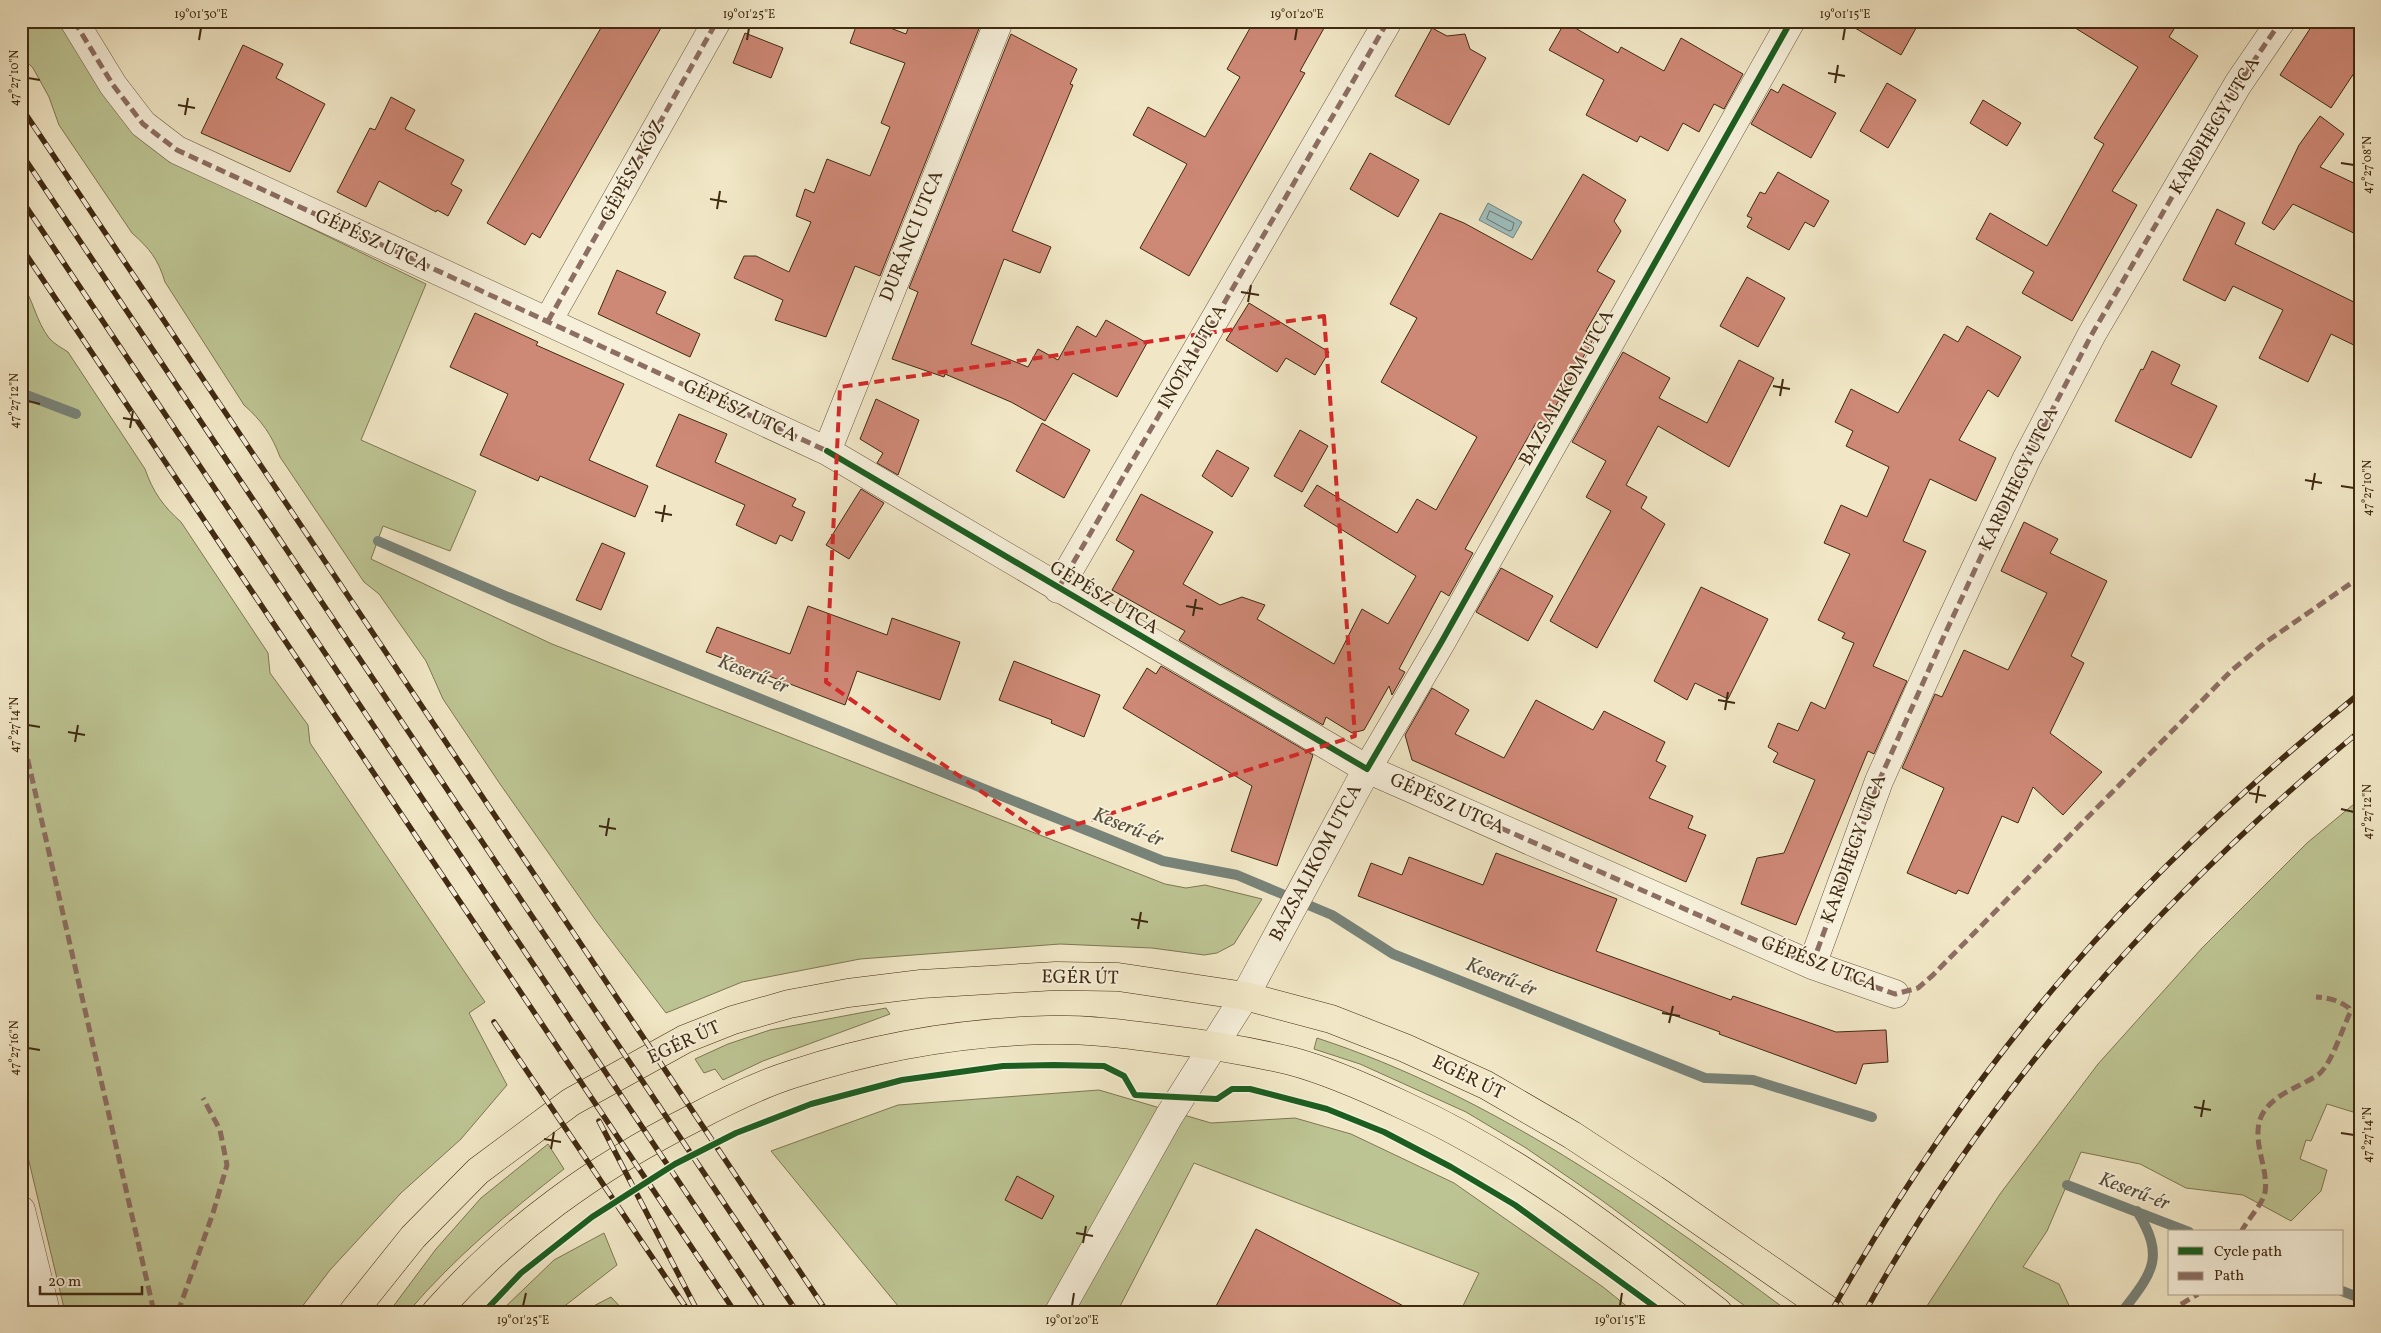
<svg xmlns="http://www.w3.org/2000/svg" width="2381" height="1333" viewBox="0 0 2381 1333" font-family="Vollkorn,serif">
  <rect width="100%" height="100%" fill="#f1e7c6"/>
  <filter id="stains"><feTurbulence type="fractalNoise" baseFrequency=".004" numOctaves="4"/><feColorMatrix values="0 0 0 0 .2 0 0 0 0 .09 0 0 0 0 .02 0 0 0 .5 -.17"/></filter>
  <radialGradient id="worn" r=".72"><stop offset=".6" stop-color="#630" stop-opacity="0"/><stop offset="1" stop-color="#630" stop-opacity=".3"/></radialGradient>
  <path fill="#bdc493" stroke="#7e7752" d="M 21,21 L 58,21 L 122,118 L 178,164 L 426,284 L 361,440 L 476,491 L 450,551 L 383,526 L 371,559 L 552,644 L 1165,884 L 1186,888 L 1205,885 L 1262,899 L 1234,944 L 1217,953 L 1204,955 L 1152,948 L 1060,944 L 860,959 L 742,982 L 666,1013 L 597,922 L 500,784 L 443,699 L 426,661 L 379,594 L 364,582 L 280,457 C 272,435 261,420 244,405 L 165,282 C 158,259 150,249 132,233 L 59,125 L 49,97 L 33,68 L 21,56 Z
    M 21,282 C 33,299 36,321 49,338 C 54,344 62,348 68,352 L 145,469 C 153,492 163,506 181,522 L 268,653 L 270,673 L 308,725 L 310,743 L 485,1002 L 469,1013 L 507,1085 L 461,1139 L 401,1193 L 330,1270 L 298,1312 L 65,1312 L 21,1128 Z
    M 2360,799 L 2360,1097 L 2353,1112 L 2327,1104 L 2311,1141 L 2306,1140 L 2300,1159 L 2327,1170 L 2321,1191 L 2291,1221 L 2243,1195 L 2186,1188 L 2140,1164 L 2081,1152 L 2047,1231 L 2023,1267 L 2059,1284 L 2072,1312 L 1923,1312 L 2000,1194 L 2098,1064 L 2202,948 L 2307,843 Z
    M 886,1008 L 890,1014 L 763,1061 L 723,1080 L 715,1069 L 704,1073 L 695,1059 L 728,1044 L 770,1030 Z
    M 1317,1038 C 1491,1095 1643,1203 1789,1312 L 1753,1312 L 1600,1199 L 1526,1148 L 1466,1112 L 1360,1064 L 1314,1049 Z
    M 1099,1090 L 1211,1123 L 1295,1118 L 1351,1134 L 1454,1183 L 1603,1287 L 1634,1312 L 1460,1312 L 1479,1273 L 1194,1163 L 1117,1312 L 903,1312 L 771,1151 L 898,1105 Z
    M 548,1144 L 564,1169 C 509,1212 454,1258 408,1312 L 389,1312 L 436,1249 L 481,1198 Z
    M 604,1233 L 617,1265 L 557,1312 L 500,1312 L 554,1260 Z
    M 611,1297 L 625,1312 L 582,1312 Z"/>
  <path fill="#9ebebe" stroke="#788379" d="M 1488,203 L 1522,222 L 1513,238 L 1479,220 Z"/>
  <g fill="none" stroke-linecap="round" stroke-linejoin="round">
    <path stroke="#6f7468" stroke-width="1" d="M 1490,211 L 1514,223 L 1512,230 L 1509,231 L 1487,219 Z"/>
    <path stroke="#788379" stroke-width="10" d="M 21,393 L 76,414
      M 378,541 L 508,597 L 1163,861 L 1237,875 L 1332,915 L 1393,954 L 1705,1078 L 1753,1080 L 1872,1117
      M 2067,1185 L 2189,1232
      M 2342,1291 L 2360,1298
      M 2122,1312 C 2152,1273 2166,1258 2137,1211"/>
  </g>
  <path fill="#ce8876" stroke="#402a12" d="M 605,21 L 665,21 L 540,238 L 532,233 L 525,245 L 487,223 Z
    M 858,21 L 872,21 L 906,34 L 911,21 L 982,21 L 880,276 L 855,266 L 826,337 L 775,320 L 783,300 L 734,278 L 744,256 L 756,256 L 789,272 L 811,222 L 796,216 L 805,189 L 814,193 L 827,159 L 870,176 L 890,127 L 881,123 L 905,63 L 850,43 Z
    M 1254,21 L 1328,21 L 1300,71 L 1305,73 L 1189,276 L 1140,248 L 1187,164 L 1133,135 L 1148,107 L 1205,137 L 1240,77 L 1227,69 Z
    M 1843,21 L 1920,21 L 1901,55 Z
    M 2064,21 L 2179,21 L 2169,37 L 2198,56 L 2112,191 L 2137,205 L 2072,321 L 2022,293 L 2034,272 L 1976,239 L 1990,213 L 2047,246 L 2104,144 L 2094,138 L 2138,67 Z
    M 2315,21 L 2360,21 L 2360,64 L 2331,108 L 2280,75 Z
    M 1565,22 L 1618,53 L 1621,47 L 1664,71 L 1681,38 L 1743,74 L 1724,109 L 1714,104 L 1699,132 L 1683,123 L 1668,151 L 1640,136 L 1637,142 L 1586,115 L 1604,80 L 1549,50 Z
    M 1432,28 L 1447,36 L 1465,34 L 1470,49 L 1486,58 L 1449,125 L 1395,96 Z
    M 745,33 L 783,48 L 771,78 L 733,63 Z
    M 1011,34 L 1077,69 L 1070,84 L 1073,85 L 1012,231 L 1051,247 L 1040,273 L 1004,259 L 971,344 L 1028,367 L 1038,349 L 1058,360 L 1077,326 L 1096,337 L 1106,320 L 1147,343 L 1117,397 L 1073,373 L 1045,421 L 1011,402 L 945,374 L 944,377 L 892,359 L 918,292 L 909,288 Z
    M 243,45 L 283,64 L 276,78 L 325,104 L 290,172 L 201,133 Z
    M 1887,83 L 1916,100 L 1888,148 L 1860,131 Z
    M 1783,84 L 1836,113 L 1811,158 L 1751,124 L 1771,89 L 1778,93 Z
    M 391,97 L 415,110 L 405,129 L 464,160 L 451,184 L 462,190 L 448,216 L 437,210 L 436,212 L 379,181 L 366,207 L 337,192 L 370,128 L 375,130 Z
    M 1983,100 L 2021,123 L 2007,146 L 1970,123 Z
    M 2320,116 L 2344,134 L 2320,167 L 2360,186 L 2360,236 L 2293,204 L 2274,230 L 2262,223 L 2299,145 Z
    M 1370,153 L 1419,180 L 1398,217 L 1350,189 Z
    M 1778,172 L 1829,201 L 1814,227 L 1805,222 L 1789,250 L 1747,227 L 1752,218 L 1747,216 L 1760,192 L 1765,194 Z
    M 1583,174 L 1626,200 L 1614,221 L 1621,231 L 1597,271 L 1615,281 L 1586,331 L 1595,336 L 1544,427 L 1536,423 L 1465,549 L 1473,553 L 1449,596 L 1441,591 L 1399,669 L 1405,672 L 1392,695 L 1389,686 L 1364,730 L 1352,733 L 1326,717 L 1323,725 L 1179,640 L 1185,631 L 1112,590 L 1134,551 L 1116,540 L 1141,494 L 1213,532 L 1183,584 L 1220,605 L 1242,597 L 1265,605 L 1257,619 L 1334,664 L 1362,609 L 1388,624 L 1416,576 L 1304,506 L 1317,485 L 1397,533 L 1417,499 L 1436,510 L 1477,437 L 1381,382 L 1417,318 L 1390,304 L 1440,213 L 1464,223 L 1532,260 Z
    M 2217,209 L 2245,223 L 2235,244 L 2360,305 L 2360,348 L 2331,334 L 2308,382 L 2259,358 L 2283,310 L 2233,286 L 2225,301 L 2183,280 Z
    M 617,270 L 666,292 L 656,313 L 700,334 L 690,357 L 598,314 Z
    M 1747,277 L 1785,298 L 1758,347 L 1720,326 Z
    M 1249,303 L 1329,352 L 1315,375 L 1286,358 L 1277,372 L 1226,340 Z
    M 475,313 L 538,342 L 536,345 L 624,384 L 589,460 L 648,486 L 635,517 L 540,476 L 538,481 L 480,455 L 508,394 L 450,367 Z
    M 1967,326 L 2021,357 L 1998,397 L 1988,390 L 1959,440 L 1996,458 L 1976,501 L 1930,479 L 1903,541 L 1926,551 L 1873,666 L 1907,681 L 1874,754 L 1868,751 L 1796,925 L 1741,904 L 1757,858 L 1784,853 L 1815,780 L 1773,762 L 1778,753 L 1768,747 L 1778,723 L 1798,731 L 1811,702 L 1825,709 L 1854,643 L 1842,638 L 1845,633 L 1818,620 L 1850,554 L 1824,543 L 1841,505 L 1867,517 L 1889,467 L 1846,446 L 1853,431 L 1835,422 L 1851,389 L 1898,413 L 1944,334 L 1958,342 Z
    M 2152,351 L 2180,365 L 2171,384 L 2217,406 L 2191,458 L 2115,421 L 2141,369 L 2143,370 Z
    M 1623,352 L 1670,378 L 1659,398 L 1707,423 L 1739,360 L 1774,378 L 1729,467 L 1658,426 L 1626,485 L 1647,497 L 1641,508 L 1665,524 L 1597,648 L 1550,621 L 1611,511 L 1586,497 L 1606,461 L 1572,442 Z
    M 876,399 L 919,420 L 898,475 L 877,463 L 883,453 L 860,439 Z
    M 679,414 L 727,434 L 715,462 L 796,499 L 792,506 L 805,512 L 792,541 L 780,535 L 776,544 L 736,525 L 745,505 L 656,466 Z
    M 1042,423 L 1090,450 L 1064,498 L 1016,471 Z
    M 1300,430 L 1328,446 L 1302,492 L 1274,476 Z
    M 1217,450 L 1249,468 L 1232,497 L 1202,476 Z
    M 861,489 L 884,503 L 849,559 L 826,545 Z
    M 2024,522 L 2058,539 L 2050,553 L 2107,581 L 2071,656 L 2084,663 L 2050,733 L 2102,772 L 2063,815 L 2033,787 L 2018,823 L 2002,816 L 1968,894 L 1958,890 L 1956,894 L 1907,873 L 1944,788 L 1902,768 L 1935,694 L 1942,697 L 1964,650 L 2008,670 L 2047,593 L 2001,571 Z
    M 602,543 L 625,553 L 601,610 L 576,600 Z
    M 1501,568 L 1553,596 L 1528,641 L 1476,612 Z
    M 1701,587 L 1768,619 L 1728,699 L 1695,683 L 1687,700 L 1654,681 Z
    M 808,606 L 887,635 L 892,618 L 960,642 L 940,700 L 857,671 L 845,705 L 706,652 L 717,627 L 790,654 Z
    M 1014,661 L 1100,695 L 1084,737 L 1051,723 L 1052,720 L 999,700 Z
    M 1161,666 L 1313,755 L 1277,866 L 1231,851 L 1252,786 L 1123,708 L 1147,668 L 1156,674 Z
    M 1432,688 L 1469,710 L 1455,734 L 1504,758 L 1536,700 L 1593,730 L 1604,711 L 1665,742 L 1656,761 L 1666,766 L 1649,798 L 1693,816 L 1688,828 L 1706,835 L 1686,882 L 1412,760 L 1405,735 Z
    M 1496,853 L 1617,899 L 1596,951 L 1731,1000 L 1733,996 L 1836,1032 L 1886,1030 L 1888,1062 L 1863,1064 L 1856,1084 L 1719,1034 L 1720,1032 L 1550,970 L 1358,896 L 1371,863 L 1402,875 L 1409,857 L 1483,885 Z
    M 1017,1176 L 1054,1196 L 1042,1219 L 1005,1200 Z
    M 1256,1229 L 1415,1312 L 1213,1312 Z"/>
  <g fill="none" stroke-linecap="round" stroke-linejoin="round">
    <g stroke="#6c593f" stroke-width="29">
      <path id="minor" d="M 74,21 L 113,85 L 143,124 L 177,150 L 827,451 L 1367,769 L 1812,965 L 1895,994
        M 548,321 L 717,21
        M 827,451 L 999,21
        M 1058,589 L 1388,21
        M 1812,965 L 1879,781 L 1944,636 L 2027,458 L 2092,334 L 2238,84 L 2281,21
        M 21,1210 L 46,1312
        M 1059,1312 L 1169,1116 L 1245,996 L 1367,769 L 1442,641 L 1791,21"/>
    </g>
    <g stroke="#402a12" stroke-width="29">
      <path id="major" d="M 353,1312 L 413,1237 L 478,1171 L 571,1102 L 685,1039 L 733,1020 L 789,1004 L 848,993 L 921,984 L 1056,976 L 1118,977 L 1245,996 L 1331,1019 L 1405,1048 L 1486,1085 L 1572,1135 L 1654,1189 L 1831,1312
        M 436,1312 C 510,1229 595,1168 694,1118 C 726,1101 758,1085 793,1074 C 875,1047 961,1032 1048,1030 C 1086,1029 1125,1034 1163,1039 C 1206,1044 1249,1051 1291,1061 C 1329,1071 1369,1089 1405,1106 C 1519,1158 1619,1236 1718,1312"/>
    </g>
    <use href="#minor" stroke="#f6efda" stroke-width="28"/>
    <use href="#major" stroke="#f1e7c6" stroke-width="28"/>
    <g stroke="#402a12" stroke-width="5.5">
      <path id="rail" d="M 21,107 L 827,1312
        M 21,153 L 797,1312
        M 21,199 L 766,1312
        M 21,247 L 735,1312
        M 494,1022 L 689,1312
        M 599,1121 L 698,1312
        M 1831,1312 C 1900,1190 1979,1074 2071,968 C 2158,867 2257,777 2360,693
        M 1865,1312 C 1989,1088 2163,893 2360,731"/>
    </g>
    <use href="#rail" stroke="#f6efda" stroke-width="4" stroke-dasharray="11" stroke-linecap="butt"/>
    <path stroke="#8d6e63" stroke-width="5" stroke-dasharray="10 5" stroke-linecap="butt" d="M 74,21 L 113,85 L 143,124 L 177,150 L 827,451
      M 548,321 L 717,21
      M 1058,589 L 1388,21
      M 21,730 L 154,1312
      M 1487,822 L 1812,965 L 1895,994 L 1918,988 L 1933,975 L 2231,671 L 2266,642 L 2360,577
      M 1812,965 L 1879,781 L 1944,636 L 2027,458 L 2092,334 L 2238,84 L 2281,21
      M 2241,1232 C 2247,1220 2263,1204 2265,1192 C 2269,1169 2251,1141 2261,1117 C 2271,1094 2301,1087 2319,1074 C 2332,1063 2342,1029 2350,1013 L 2349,1008 C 2338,1000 2330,998 2316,997
      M 178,1312 L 213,1213 L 227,1165 L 220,1130 L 203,1098
      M 2168,1312 L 2198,1294"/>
    <g stroke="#f6efda" stroke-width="9">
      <path id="cycleway" d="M 827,451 L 1367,769 L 1442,641 L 1791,21
        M 484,1312 L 521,1273 L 592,1217 L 675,1164 L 736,1133 L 811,1104 L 902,1080 L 1003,1066 L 1054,1065 L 1104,1066 L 1124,1076 L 1135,1095 L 1217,1099 L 1232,1089 L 1250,1089 L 1327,1109 L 1384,1132 L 1451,1167 L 1515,1205 L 1662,1312"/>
    </g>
    <use href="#cycleway" stroke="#1b5e20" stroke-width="6"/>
  </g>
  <path fill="none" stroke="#d62828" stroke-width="4" stroke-dasharray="10 6" stroke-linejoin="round" d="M 1324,316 L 1355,736 L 1043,835 L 826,682 L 840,387 Z"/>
  <path fill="none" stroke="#402a12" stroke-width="2" d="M 199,40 L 201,28M 747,40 L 749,28M 1295,40 L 1297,28M 1843,40 L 1845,28M 1828,73 L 1845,76M 28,78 L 40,80M 1835,83 L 1838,65M 178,105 L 195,108M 185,115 L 188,98M 2341,163 L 2354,165M 710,199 L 727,202M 717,209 L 720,191M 1241,292 L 1259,295M 1248,302 L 1251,285M 1773,386 L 1790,389M 1780,396 L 1783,379M 28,401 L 40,404M 123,418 L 140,421M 130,428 L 133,411M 2305,480 L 2322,483M 2341,486 L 2354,488M 2312,490 L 2315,473M 655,512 L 672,515M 662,522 L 665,505M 1186,606 L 1203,609M 1193,616 L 1196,599M 1718,700 L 1735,703M 1725,710 L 1728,692M 28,725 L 40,727M 68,732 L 85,735M 75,742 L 78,725M 2249,793 L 2266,796M 2256,803 L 2259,786M 2341,809 L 2354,812M 599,826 L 616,829M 606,836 L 609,818M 1131,919 L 1148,922M 1138,929 L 1141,912M 1662,1013 L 1680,1016M 1669,1023 L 1673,1006M 28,1048 L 40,1050M 2194,1107 L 2211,1110M 2201,1117 L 2204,1100M 2341,1133 L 2354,1135M 544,1139 L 561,1142M 551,1149 L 554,1132M 1076,1233 L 1093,1236M 1083,1243 L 1086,1226M 523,1306 L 526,1293M 1072,1306 L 1074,1293M 1620,1306 L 1622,1293"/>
  <g text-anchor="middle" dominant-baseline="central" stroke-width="4" stroke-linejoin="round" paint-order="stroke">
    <g font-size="19" fill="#402a12" stroke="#f6efda">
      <text transform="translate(2215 126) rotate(-59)">KARDHEGY UTCA</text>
      <text transform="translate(633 171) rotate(-61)">GÉPÉSZ KÖZ</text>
      <text transform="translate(912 236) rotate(-68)">DURÁNCI UTCA</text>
      <text transform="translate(372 241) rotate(25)">GÉPÉSZ UTCA</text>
      <text transform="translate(1193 357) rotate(-60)">INOTAI UTCA</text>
      <text transform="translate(1567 388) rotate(-61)">BAZSALIKOM UTCA</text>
      <text transform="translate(740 411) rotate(25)">GÉPÉSZ UTCA</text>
      <text transform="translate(2019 479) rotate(-64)">KARDHEGY UTCA</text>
      <text transform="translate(1104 598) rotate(31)">GÉPÉSZ UTCA</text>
      <text transform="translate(1447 804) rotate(24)">GÉPÉSZ UTCA</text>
      <text transform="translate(1854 849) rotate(-70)">KARDHEGY UTCA</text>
      <text transform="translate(1316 863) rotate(-62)">BAZSALIKOM UTCA</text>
      <text transform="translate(1819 964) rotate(21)">GÉPÉSZ UTCA</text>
      <text transform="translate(1080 978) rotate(1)">EGÉR ÚT</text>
      <text transform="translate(684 1043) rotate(-25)">EGÉR ÚT</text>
      <text transform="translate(1468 1078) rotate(26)">EGÉR ÚT</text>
    </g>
    <g font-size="20" font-style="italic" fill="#584f3d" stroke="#f6efda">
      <text transform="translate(753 675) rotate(22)">Keserű-ér</text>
      <text transform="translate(1128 828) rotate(22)">Keserű-ér</text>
      <text transform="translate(1501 978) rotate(22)">Keserű-ér</text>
      <text transform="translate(2134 1192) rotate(21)">Keserű-ér</text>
    </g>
  </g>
  <rect width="2381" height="1333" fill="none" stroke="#f1e7c6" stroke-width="55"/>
  <rect x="2168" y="1230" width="175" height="65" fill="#f6efda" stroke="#ada08a"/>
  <rect x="2178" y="1247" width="25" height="8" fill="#1b5e20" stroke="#ada08a"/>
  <text x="2214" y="1256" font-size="15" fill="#402a12">Cycle path</text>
  <rect x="2178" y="1272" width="25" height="8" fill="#8d6e63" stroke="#ada08a"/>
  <text x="2214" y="1280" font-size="15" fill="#402a12">Path</text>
  <path d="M40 1286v8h102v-8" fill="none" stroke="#402a12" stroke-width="2.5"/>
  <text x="48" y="1286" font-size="15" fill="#402a12" stroke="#f6efda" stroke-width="4" paint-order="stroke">20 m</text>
  <rect x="28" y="28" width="2326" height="1278" fill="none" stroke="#402a12" stroke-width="2"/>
  <g font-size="12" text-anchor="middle" fill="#402a12">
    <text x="201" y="18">19°01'30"E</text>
    <text x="749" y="18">19°01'25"E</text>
    <text x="1297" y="18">19°01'20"E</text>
    <text x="1845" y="18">19°01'15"E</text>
    <text transform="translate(14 78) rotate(-90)" y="4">47°27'10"N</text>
    <text transform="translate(2367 165) rotate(-90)" y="4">47°27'08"N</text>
    <text transform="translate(14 401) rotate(-90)" y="4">47°27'12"N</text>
    <text transform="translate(2367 488) rotate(-90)" y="4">47°27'10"N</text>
    <text transform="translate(14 725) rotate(-90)" y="4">47°27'14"N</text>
    <text transform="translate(2367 812) rotate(-90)" y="4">47°27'12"N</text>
    <text transform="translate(14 1048) rotate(-90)" y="4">47°27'16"N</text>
    <text transform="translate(2367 1135) rotate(-90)" y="4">47°27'14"N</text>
    <text x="523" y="1324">19°01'25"E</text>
    <text x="1072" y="1324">19°01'20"E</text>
    <text x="1620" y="1324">19°01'15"E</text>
  </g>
  <rect width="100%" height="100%" filter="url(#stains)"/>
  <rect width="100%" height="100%" fill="url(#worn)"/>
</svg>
